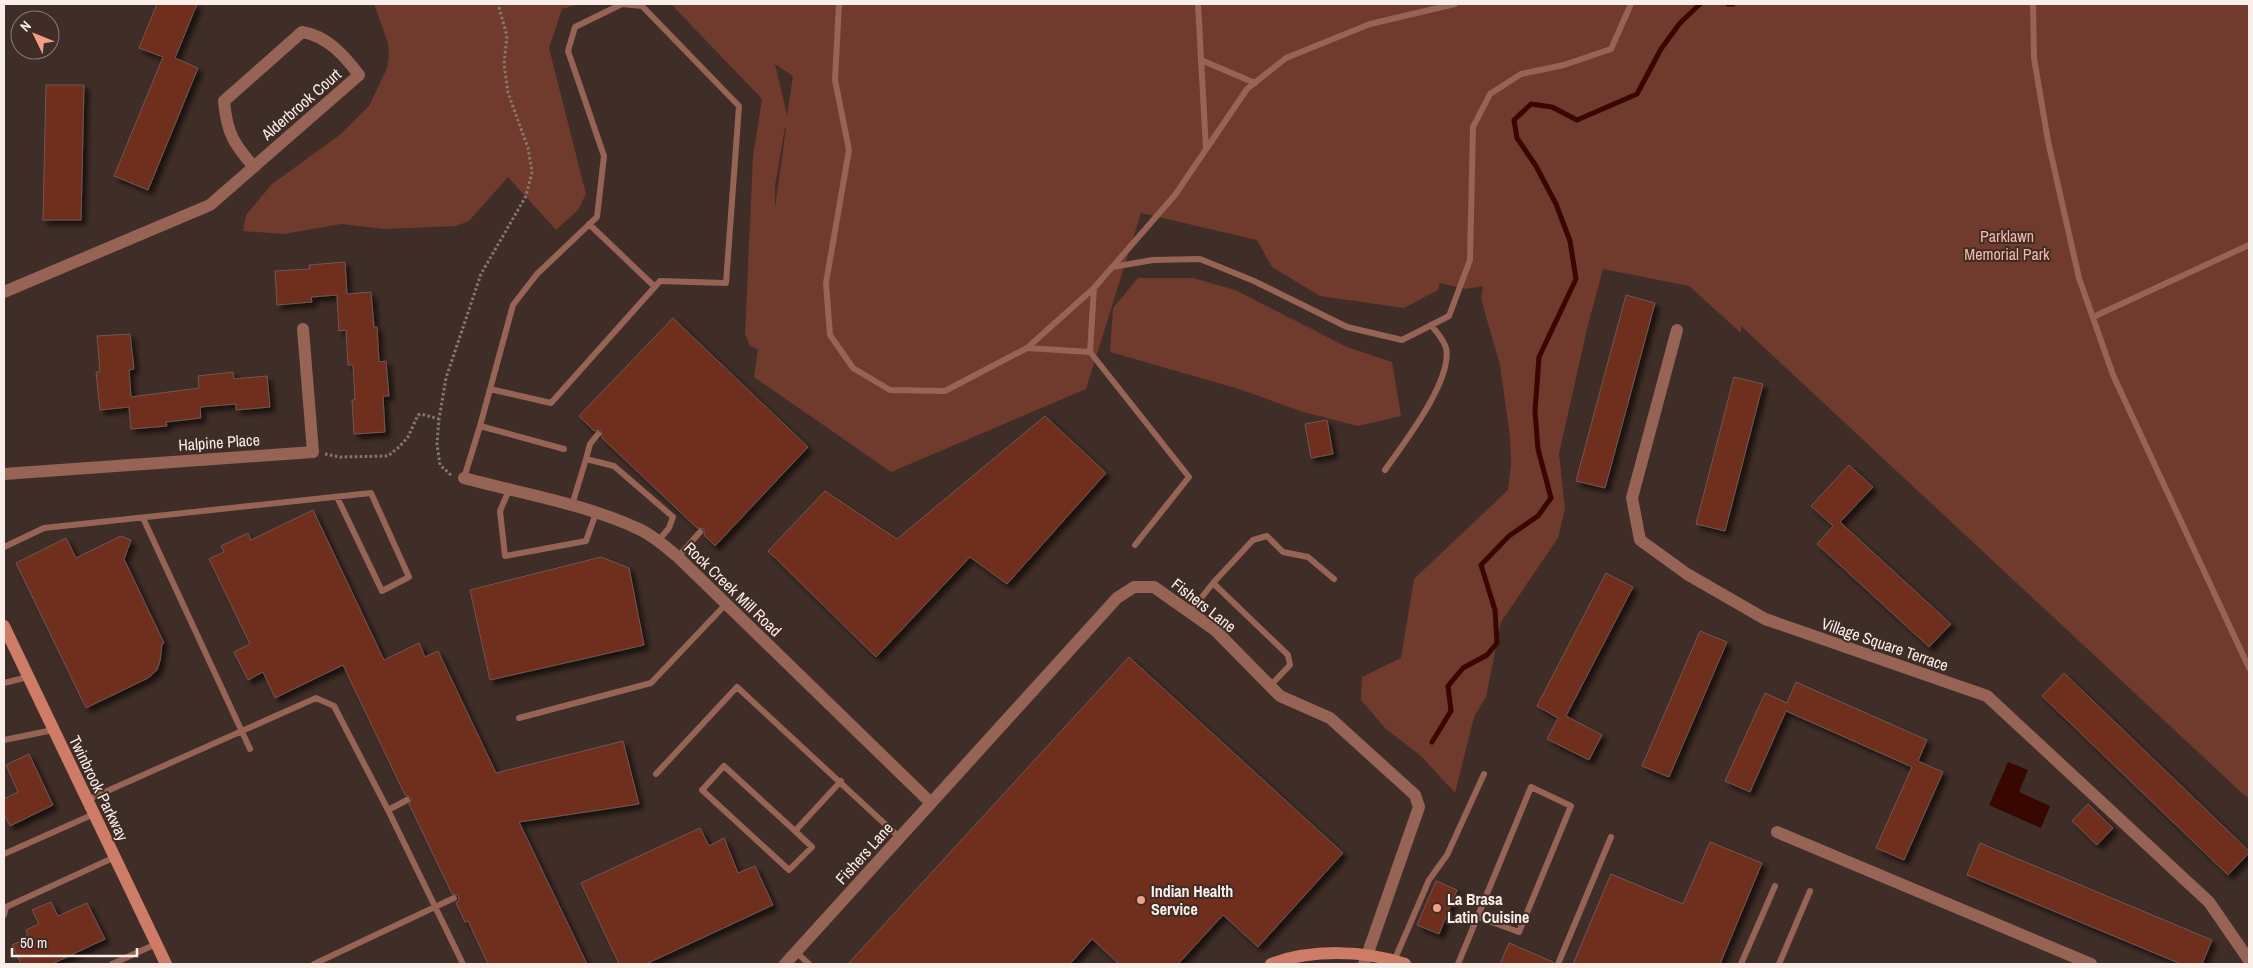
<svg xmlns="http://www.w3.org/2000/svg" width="2253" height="968" viewBox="0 0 2253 968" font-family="'Archivo Narrow',sans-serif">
  <defs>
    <filter id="shadow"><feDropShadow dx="4.5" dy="4.5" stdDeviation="2.5" flood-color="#0009"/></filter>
  </defs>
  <rect width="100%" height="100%" fill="#3f2d27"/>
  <path fill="#703a2c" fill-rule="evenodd" d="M 374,4 L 580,4 L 562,9 L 549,48 L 586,194 L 578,210 L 556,230 L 508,177 L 469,221 L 456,226 L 385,229 L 341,224 L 284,234 L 243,231 L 246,215 L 272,184 L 341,134 L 369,106 L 387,68 L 389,56 L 388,43 Z
    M 671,4 L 2249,4 L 2249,798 L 2243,794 L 1741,326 L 1741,333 L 1689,286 L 1603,269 L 1587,329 L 1559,454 L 1565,509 L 1558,538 L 1501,622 L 1486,697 L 1474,717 L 1455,793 L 1421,756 L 1386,729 L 1361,700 L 1362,677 L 1401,658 L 1414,579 L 1508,490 L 1511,464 L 1510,437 L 1500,365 L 1481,299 L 1483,286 L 1466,289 L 1440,283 L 1438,290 L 1404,308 L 1320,296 L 1272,267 L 1257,240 L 1141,213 L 1086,389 L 891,472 L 754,377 L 758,349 L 750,346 L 745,334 L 753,156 L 762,99 ZM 775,64 L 793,76 L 787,116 L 787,115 ZM 785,127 L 786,128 L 775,208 L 775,186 Z
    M 1138,278 L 1193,278 L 1235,290 L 1347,347 L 1392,362 L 1401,416 L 1358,426 L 1303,412 L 1239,389 L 1110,352 L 1113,308 Z"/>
  <path fill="#370700" d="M 2008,762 L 2028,770 L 2019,792 L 2050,806 L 2041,828 L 1989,805 Z"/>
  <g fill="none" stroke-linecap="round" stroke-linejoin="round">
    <path stroke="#370700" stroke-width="5" d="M 1728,4 L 1733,4
      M 1432,742 L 1451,711 L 1448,686 L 1463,668 L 1487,655 L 1497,643 L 1495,610 L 1481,565 L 1509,536 L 1538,516 L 1551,498 L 1538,449 L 1535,411 L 1539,357 L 1576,279 L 1570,241 L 1556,204 L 1536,166 L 1517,138 L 1514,120 L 1531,104 L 1552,107 L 1577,120 L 1637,94 L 1661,49 L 1680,23 L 1700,4"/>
  </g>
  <path fill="#6f2d1b" stroke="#6e5953" filter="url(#shadow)" d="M 157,4 L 197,4 L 175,58 L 198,68 L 148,190 L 114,176 L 163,57 L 139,48 Z
    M 46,85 L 84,85 L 81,220 L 43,220 Z
    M 345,262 L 347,294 L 371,292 L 374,327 L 377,327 L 379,362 L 386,361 L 389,396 L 383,396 L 385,432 L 354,434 L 352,400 L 355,400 L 353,365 L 348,365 L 346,330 L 339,331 L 337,295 L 311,297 L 312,302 L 277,305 L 275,271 L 310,269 L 309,265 Z
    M 1626,295 L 1655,303 L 1605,488 L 1576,481 Z
    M 673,318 L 808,447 L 715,546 L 704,535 L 704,529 L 697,528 L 602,438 L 601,430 L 594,431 L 579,416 Z
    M 130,334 L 134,369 L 129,370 L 131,397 L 199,388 L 198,376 L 233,372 L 234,379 L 267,376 L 270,407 L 236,410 L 236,404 L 200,407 L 201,418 L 166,422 L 167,426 L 131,429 L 129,407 L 100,410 L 96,372 L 100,372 L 97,336 Z
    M 1734,377 L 1763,384 L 1725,531 L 1696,524 Z
    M 1045,416 L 1106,473 L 1007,584 L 970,557 L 876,657 L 768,551 L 825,491 L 897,539 Z
    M 1327,420 L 1333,454 L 1311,458 L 1305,424 Z
    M 1849,465 L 1873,487 L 1840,522 L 1951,624 L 1929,647 L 1817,544 L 1833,526 L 1811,506 Z
    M 313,510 L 384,660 L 419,643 L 425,657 L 438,651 L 496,773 L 623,741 L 639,804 L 519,822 L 587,964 L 488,964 L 468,921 L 465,922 L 456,903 L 459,899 L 458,895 L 452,894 L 409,804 L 412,798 L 405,795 L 343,665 L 275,698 L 263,672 L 248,680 L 234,652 L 250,644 L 209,559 L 224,552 L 221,546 L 248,533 L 251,540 Z
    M 121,536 L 131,540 L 124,559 L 164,643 L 162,644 L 160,661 L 157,670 L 148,678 L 86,708 L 16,563 L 66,538 L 76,558 Z
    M 601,557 L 629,568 L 644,645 L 490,680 L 470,590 Z
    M 1606,573 L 1633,587 L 1566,716 L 1602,735 L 1589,760 L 1547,739 L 1558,718 L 1537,706 Z
    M 1700,631 L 1727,642 L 1669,777 L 1642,766 Z
    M 1129,657 L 1343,853 L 1258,947 L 1223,915 L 1178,964 L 1119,964 L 1092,939 L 1070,964 L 848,964 Z
    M 2064,673 L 2249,851 L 2249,853 L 2228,875 L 2042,696 Z
    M 1796,682 L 1927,740 L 1918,761 L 1943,772 L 1904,860 L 1876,848 L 1912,767 L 1786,711 L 1750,792 L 1725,781 L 1765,693 L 1787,703 Z
    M 29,754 L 53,805 L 10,826 L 4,814 L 4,799 L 18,792 L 6,765 Z
    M 2088,804 L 2113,828 L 2097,845 L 2072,821 Z
    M 700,828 L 709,846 L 724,838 L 738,873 L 755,866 L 773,905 L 646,964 L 619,964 L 581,883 Z
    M 1710,842 L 1762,863 L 1720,964 L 1573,964 L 1611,874 L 1683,904 Z
    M 1980,843 L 2212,940 L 2202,964 L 2181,964 L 1967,875 Z
    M 1436,881 L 1457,890 L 1439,934 L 1417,925 Z
    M 51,902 L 58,916 L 87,903 L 105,939 L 52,964 L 21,964 L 12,945 L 28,938 L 26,930 L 39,924 L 32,910 Z
    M 1509,943 L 1553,962 L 1553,964 L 1500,964 Z"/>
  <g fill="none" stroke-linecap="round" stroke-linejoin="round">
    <path stroke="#877772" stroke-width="3" stroke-dasharray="2.5 2.5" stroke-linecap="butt" d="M 325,454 L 340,457 L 388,456 L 399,447 L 408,437 L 418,415 L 421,414 L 439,419
      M 451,475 L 440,465 L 437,444 L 439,419 L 446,378 L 481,274 L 526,196 L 532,172 L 528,148 L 508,93 L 504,64 L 507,36 L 498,4"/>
    <path stroke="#966354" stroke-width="6" d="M 839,4 L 835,80 L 849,150 L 826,283 L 830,335 L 853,368 L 890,390 L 945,391 L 1027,348 L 1094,288 L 1175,195 L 1247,89 L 1286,58 L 1370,24 L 1455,4
      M 1198,4 L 1206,149
      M 2033,4 L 2034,58 L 2048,141 L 2079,278 L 2113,375 L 2249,668
      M 1201,60 L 1255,83
      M 589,224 L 655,287
      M 1112,267 L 1153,260 L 1200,259 L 1254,281 L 1347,327 L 1402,340 L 1449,316 L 1470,260 L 1473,127 L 1490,94 L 1521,74 L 1564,65 L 1611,49 L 1631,4
      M 1094,288 L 1090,352 L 1189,477 L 1135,545
      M 2093,317 L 2249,245
      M 1027,348 L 1090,352
      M 490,389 L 551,403 L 660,281 L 726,283 L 739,106 L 642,6 L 622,4
      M 480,426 L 513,305 L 537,274 L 597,217 L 604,156 L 568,51 L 575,27 L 622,4
      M 586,459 L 590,444 L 598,434
      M 1385,470 C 1404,443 1453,380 1446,348 C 1444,340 1436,331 1431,325
      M 464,478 L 480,426 L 564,449
      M 509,490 L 500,511 L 505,556 L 586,541 L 596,513
      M 572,505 L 586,459 L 614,466 L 673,517 L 669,528 L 658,541
      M 143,518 L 250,749
      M 4,547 L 44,528 L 371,493 L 409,577 L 382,591 L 337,497
      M 678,557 L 700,532
      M 1213,583 L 1288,655 L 1290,665 L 1270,686
      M 1190,612 L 1213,583 L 1253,540 L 1267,536 L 1283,552 L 1308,557 L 1334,579
      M 4,683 L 28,677
      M 519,718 L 651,683 L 726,604
      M 4,740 L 53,730
      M 656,774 L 737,687 L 900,838
      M 87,800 L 316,698 L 334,706 L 388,810 L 463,964
      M 388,810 L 407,800
      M 795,831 L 724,766 L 702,790 L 789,870 L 812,847 L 795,831 L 841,781
      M 4,854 L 94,814
      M 4,915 L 6,907 L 115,857
      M 796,952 L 809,964
      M 1394,961 L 1429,880 L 1447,855 L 1484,774
      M 112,964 L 156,944
      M 314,964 L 454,898
      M 1458,964 L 1531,787 L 1571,806 L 1519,932 L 1478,917
      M 1558,964 L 1611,837
      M 1741,964 L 1775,886
      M 1779,964 L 1810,891"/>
    <path stroke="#966354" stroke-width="12" d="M 4,292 L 210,205 L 359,75 C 344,55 327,36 302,32 L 224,101 C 227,133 233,143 254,167
      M 1677,330 L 1632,498 L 1640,540 L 1687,574 L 1765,619 L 1987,696 L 2209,902 L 2249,960
      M 4,474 L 313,452 L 303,329
      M 464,478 C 523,494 586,504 641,530 C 655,537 666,547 678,557 L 931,803
      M 1777,832 L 2091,964
      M 785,964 L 1117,598 L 1134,587 L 1154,587 L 1215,630 L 1280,696 L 1330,718 L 1415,795 L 1419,807 L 1364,964"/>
    <path stroke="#ce7c66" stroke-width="12" d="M 4,626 L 166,964
      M 1271,964 C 1311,949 1365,950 1405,964"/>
  </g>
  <g fill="#f49e87" stroke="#3f2d27" stroke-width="2">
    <circle cx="1141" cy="900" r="5"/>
    <circle cx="1437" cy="908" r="5"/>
  </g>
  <g text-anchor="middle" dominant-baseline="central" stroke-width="4" stroke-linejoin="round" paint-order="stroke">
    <g font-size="16" fill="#faeeea" stroke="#3f2d27">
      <text transform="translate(301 104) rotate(-41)">Alderbrook Court</text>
      <text transform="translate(219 442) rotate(-4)">Halpine Place</text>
      <text transform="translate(733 589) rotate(44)">Rock Creek Mill Road</text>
      <text transform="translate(1204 605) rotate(38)">Fishers Lane</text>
      <text transform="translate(1885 644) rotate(19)">Village Square Terrace</text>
      <text transform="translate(99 788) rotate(64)">Twinbrook Parkway</text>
      <text transform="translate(864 853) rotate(-48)">Fishers Lane</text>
    </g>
    <g font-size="16" fill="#f7b8a7" stroke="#3f2d27">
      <text x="2007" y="236">Parklawn<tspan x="2007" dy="18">Memorial Park</tspan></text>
    </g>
    <g font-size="16" font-weight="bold" fill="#faeeea" stroke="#3f2d27" text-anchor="start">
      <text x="1151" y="891">Indian Health<tspan x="1151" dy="18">Service</tspan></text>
      <text x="1447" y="899">La Brasa<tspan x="1447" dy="18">Latin Cuisine</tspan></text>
    </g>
  </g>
  <rect width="2253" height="968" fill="none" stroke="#faeeea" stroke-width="10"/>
  <g transform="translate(35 35) rotate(313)"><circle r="24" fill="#3f2d27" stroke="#8a7a75"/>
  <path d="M0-4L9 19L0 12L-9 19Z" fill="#f49e87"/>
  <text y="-8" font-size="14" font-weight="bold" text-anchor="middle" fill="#faeeea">N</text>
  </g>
  <path d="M12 948v8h125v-8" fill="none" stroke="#faeeea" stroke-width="2.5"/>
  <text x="20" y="948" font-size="15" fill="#faeeea" stroke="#3f2d27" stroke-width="4" paint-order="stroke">50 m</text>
</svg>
